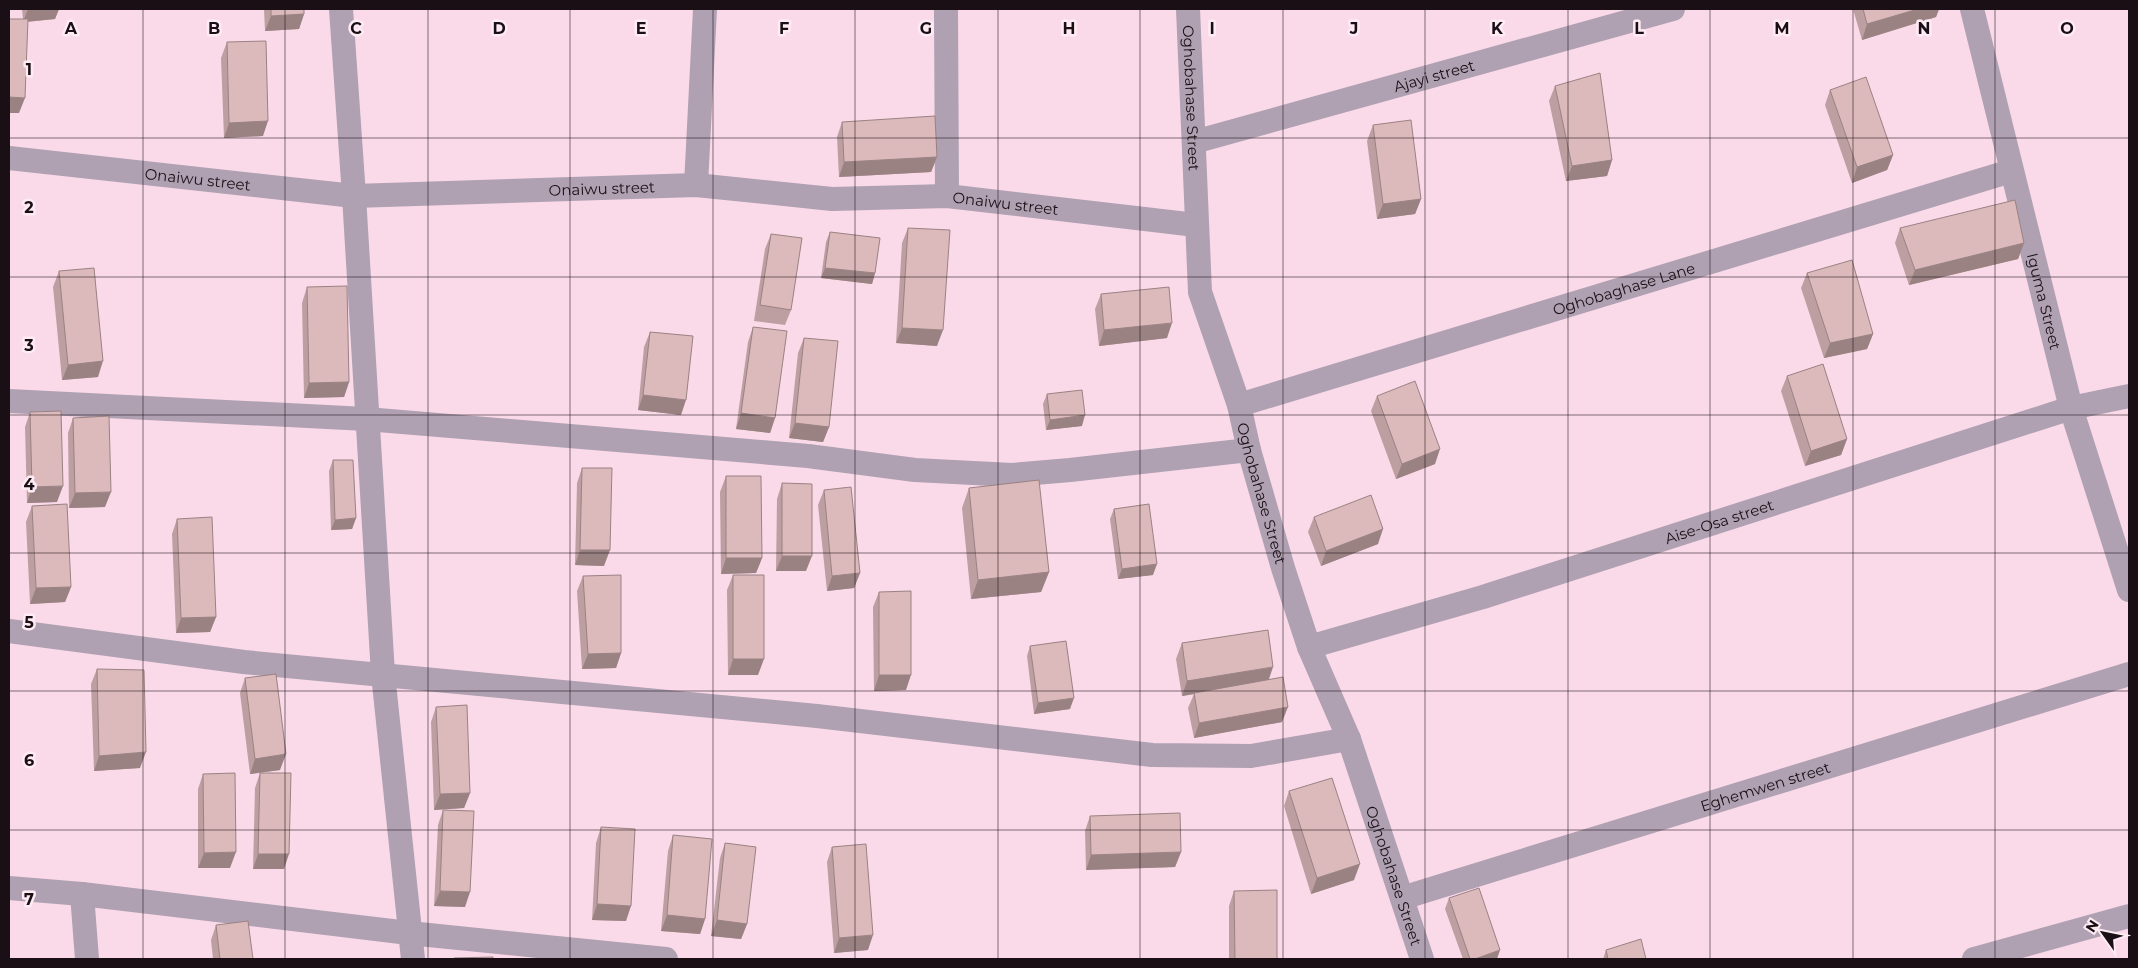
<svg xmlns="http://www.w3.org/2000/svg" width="2138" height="968" viewBox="0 0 2138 968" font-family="Montserrat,sans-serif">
  <rect width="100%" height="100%" fill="#fadae9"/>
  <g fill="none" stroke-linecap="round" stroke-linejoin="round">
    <g stroke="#afa0b2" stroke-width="24">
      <path d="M 341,9 L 354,196 L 383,674 L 413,959"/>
      <path d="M 946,9 L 947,196"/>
      <path id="s1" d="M 1188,9 L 1200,292 L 1239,405 L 1249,450 L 1283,568 L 1309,647 L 1349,739 L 1422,959"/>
      <path id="s2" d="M 1972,9 L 2071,408 L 2129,590"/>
      <path id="s3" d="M 1194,142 L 1673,9"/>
      <path id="s4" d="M 9,158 L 354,196 L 696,185 L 832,199 L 947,196 L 1196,225"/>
      <path d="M 696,185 L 705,9"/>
      <path d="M 9,401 L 366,419 L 808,456 L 915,470 L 1012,475 L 1070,470 L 1249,450"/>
      <path id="s5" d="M 1239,405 L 2011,171"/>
      <path d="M 9,631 L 244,662 L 817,716 L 1152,755 L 1251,756 L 1349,739"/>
      <path id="s6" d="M 1309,647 L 1483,597 L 2071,408 L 2129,396"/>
      <path d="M 9,888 L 82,894 L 409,933 L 666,959"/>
      <path d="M 82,894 L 87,959"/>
      <path id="s7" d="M 1402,898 L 2129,674"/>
      <path d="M 1974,959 L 2129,916"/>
    </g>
  </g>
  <path fill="#bd9fa1" d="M 22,9 L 59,9 L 55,19 L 27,22 L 19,113 L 9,113 L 9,19 L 23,19 Z
    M 264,9 L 304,9 L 304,14 L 299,29 L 265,31 Z
    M 1853,9 L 1939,9 L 1936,17 L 1862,40 Z
    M 227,42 L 263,136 L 224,138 L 221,58 Z
    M 1555,86 L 1612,160 L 1607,176 L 1566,181 L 1549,101 Z
    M 1830,90 L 1893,155 L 1887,170 L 1852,183 L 1825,105 Z
    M 842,122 L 937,157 L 931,172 L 839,177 L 837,137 Z
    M 1373,125 L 1421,199 L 1415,214 L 1377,219 L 1367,141 Z
    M 908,228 L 937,346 L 896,343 L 902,243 Z
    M 1900,228 L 2024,243 L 2018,259 L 1909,285 L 1895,243 Z
    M 830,232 L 875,273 L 872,284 L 821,278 L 826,242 Z
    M 771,234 L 791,310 L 785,325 L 754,321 L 765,249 Z
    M 59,271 L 98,377 L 62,380 L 53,287 Z
    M 1807,273 L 1873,334 L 1867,349 L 1824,358 L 1801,288 Z
    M 307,287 L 349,382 L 344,397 L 304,398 L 302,303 Z
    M 1101,294 L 1167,338 L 1099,346 L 1095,309 Z
    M 753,327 L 775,418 L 770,433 L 736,429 L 748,342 Z
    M 650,332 L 681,415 L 638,410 L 644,347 Z
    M 804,338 L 829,427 L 823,442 L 789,438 L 798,353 Z
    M 1787,376 L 1847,439 L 1841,455 L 1805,466 L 1781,391 Z
    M 1047,394 L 1082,426 L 1046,430 L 1043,404 Z
    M 1377,396 L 1435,464 L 1396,479 L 1371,411 Z
    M 30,412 L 57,502 L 27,503 L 25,427 Z
    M 73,418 L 105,507 L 69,508 L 68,433 Z
    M 333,460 L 356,518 L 352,529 L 331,530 L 329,471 Z
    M 582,468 L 604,566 L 575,565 L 577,483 Z
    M 726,476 L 762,558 L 756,573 L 721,574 L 720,492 Z
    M 782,483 L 806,571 L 776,571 L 777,499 Z
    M 969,488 L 1049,572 L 1041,592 L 971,599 L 962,508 Z
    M 824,490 L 860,573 L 854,588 L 827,591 L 818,505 Z
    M 32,506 L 71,587 L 65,602 L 30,604 L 26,522 Z
    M 1114,509 L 1153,575 L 1118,579 L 1110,519 Z
    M 1314,517 L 1378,544 L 1321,566 L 1308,532 Z
    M 177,519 L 216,617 L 210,632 L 176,633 L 172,534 Z
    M 733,575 L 758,675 L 728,675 L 727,590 Z
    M 583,576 L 621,653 L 616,668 L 582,669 L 577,591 Z
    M 879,592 L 906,690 L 874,691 L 873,607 Z
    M 1182,643 L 1269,680 L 1282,722 L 1194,738 L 1188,708 L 1194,694 L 1182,696 L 1176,659 Z
    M 1030,646 L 1070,709 L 1034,714 L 1027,656 Z
    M 97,669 L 140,768 L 94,771 L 91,684 Z
    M 245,678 L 280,770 L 250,774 L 240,693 Z
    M 436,707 L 470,793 L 464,808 L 434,810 L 431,722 Z
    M 260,773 L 284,869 L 253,869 L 255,788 Z
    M 203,774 L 230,868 L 198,868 L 198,789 Z
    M 1289,791 L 1354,880 L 1311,894 L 1284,806 Z
    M 443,810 L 465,907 L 434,906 L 438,825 Z
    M 1090,816 L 1181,852 L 1175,867 L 1086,870 L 1085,831 Z
    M 601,827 L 626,921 L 592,920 L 596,843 Z
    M 673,835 L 705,919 L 700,934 L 661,931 L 668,851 Z
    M 725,843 L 747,924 L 741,939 L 711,936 L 720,858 Z
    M 832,847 L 868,950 L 834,953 L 827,862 Z
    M 1234,891 L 1277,959 L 1229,959 L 1229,906 Z
    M 1449,898 L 1497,959 L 1463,959 L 1445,909 Z
    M 216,925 L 253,959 L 213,959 L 211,940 Z
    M 1606,950 L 1646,959 L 1603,959 Z"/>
  <path fill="#9a8283" d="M 28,9 L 59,9 L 55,19 L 23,22 Z
    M 1918,9 L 1939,9 L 1936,17 L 1862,40 L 1867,24 Z
    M 304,14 L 299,29 L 265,31 L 271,16 Z
    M 9,97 L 25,98 L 19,113 L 9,113 Z
    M 268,121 L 263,136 L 224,138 L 229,123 Z
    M 1893,155 L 1887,170 L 1852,183 L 1857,167 Z
    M 937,157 L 931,172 L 839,177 L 844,162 Z
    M 1612,160 L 1607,176 L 1566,181 L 1572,166 Z
    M 1421,199 L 1415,214 L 1377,219 L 1383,204 Z
    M 2024,243 L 2018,259 L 1909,285 L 1915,270 Z
    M 825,268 L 875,273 L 872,284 L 821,278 Z
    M 1172,323 L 1167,338 L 1099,346 L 1104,330 Z
    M 902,328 L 943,330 L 937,346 L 896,343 Z
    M 1873,334 L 1867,349 L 1824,358 L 1830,343 Z
    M 103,361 L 98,377 L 62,380 L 68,365 Z
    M 349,382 L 344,397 L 304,398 L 309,383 Z
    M 643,395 L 686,400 L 681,415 L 638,410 Z
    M 741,413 L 775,418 L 770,433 L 736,429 Z
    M 1085,415 L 1082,426 L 1046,430 L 1050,420 Z
    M 795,423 L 829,427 L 823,442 L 789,438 Z
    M 1847,439 L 1841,455 L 1805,466 L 1811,451 Z
    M 1440,449 L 1435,464 L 1396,479 L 1402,464 Z
    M 63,486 L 57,502 L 27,503 L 32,487 Z
    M 111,492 L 105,507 L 69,508 L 75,493 Z
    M 356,518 L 352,529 L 331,530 L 335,520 Z
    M 1383,529 L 1378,544 L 1321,566 L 1326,551 Z
    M 580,550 L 610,550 L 604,566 L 575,565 Z
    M 782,556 L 812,556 L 806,571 L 776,571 Z
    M 726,558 L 762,558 L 756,573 L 721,574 Z
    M 1157,564 L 1153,575 L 1118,579 L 1122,569 Z
    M 1049,572 L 1041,592 L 971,599 L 978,580 Z
    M 860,573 L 854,588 L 827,591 L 832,576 Z
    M 71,587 L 65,602 L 30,604 L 36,588 Z
    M 216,617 L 210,632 L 176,633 L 181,618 Z
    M 621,653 L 616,668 L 582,669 L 588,654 Z
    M 733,659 L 764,659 L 758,675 L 728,675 Z
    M 1273,667 L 1268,682 L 1182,696 L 1187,681 Z
    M 879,675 L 911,675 L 906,690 L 874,691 Z
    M 1074,698 L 1070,709 L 1034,714 L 1038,703 Z
    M 1288,707 L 1282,722 L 1194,738 L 1199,723 Z
    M 146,752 L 140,768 L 94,771 L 99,756 Z
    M 286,754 L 280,770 L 250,774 L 255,759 Z
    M 470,793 L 464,808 L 434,810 L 440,794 Z
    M 236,852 L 230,868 L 198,868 L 204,853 Z
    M 1181,852 L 1175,867 L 1086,870 L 1091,855 Z
    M 258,854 L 289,854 L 284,869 L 253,869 Z
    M 1360,864 L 1354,880 L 1311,894 L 1317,878 Z
    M 440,891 L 470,892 L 465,907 L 434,906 Z
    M 597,904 L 631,906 L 626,921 L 592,920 Z
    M 667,915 L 705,919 L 700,934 L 661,931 Z
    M 717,920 L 747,924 L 741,939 L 711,936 Z
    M 873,935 L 868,950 L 834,953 L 839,938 Z
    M 1500,950 L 1497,959 L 1475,959 Z"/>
  <path fill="#dcb9bb" stroke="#9a8283" d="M 271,9 L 304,9 L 304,14 L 271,16 Z
    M 1863,9 L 1918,9 L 1867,24 Z
    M 9,19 L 28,19 L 25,98 L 9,97 Z
    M 266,41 L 268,121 L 229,123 L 227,42 Z
    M 1600,73 L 1612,160 L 1572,166 L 1555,86 Z
    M 1866,77 L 1893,155 L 1857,167 L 1830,90 Z
    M 935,116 L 937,157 L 844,162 L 842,122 Z
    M 1411,120 L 1421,199 L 1383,204 L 1373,125 Z
    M 2015,200 L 2024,243 L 1915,270 L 1900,228 Z
    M 908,228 L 950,230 L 943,330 L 902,328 Z
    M 830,232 L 880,238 L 875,273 L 825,268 Z
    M 771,234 L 802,238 L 791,310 L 760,305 Z
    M 1852,260 L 1873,334 L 1830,343 L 1807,273 Z
    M 94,268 L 103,361 L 68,365 L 59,271 Z
    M 347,286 L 349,382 L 309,383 L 307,287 Z
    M 1169,287 L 1172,323 L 1104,330 L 1101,294 Z
    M 753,327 L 787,331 L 775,418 L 741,413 Z
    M 650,332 L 693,336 L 686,400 L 643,395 Z
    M 804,338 L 838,341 L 829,427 L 795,423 Z
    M 1823,364 L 1847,439 L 1811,451 L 1787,376 Z
    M 1415,381 L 1440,449 L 1402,464 L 1377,396 Z
    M 1082,390 L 1085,415 L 1050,420 L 1047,394 Z
    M 61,411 L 63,486 L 32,487 L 30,412 Z
    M 109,416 L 111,492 L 75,493 L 73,418 Z
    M 333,460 L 353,460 L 356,518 L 335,520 Z
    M 582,468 L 612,468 L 610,550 L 580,550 Z
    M 726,476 L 761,476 L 762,558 L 726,558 Z
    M 1039,480 L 1049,572 L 978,580 L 969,488 Z
    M 782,483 L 812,484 L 812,556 L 782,556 Z
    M 851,487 L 860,573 L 832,576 L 824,490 Z
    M 1371,495 L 1383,529 L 1326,551 L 1314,517 Z
    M 67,504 L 71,587 L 36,588 L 32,506 Z
    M 1149,504 L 1157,564 L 1122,569 L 1114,509 Z
    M 212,517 L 216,617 L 181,618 L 177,519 Z
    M 621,575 L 621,653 L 588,654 L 583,576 Z
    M 733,575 L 764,575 L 764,659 L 733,659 Z
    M 911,591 L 911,675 L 879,675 L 879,592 Z
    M 1268,630 L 1273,667 L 1187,681 L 1182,643 Z
    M 1066,641 L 1074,698 L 1038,703 L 1030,646 Z
    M 97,669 L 144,670 L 146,752 L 99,756 Z
    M 276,674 L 286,754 L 255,759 L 245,678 Z
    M 1283,677 L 1288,707 L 1199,723 L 1194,693 Z
    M 467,705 L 470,793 L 440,794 L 436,707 Z
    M 235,773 L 236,852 L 204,853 L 203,774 Z
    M 260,773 L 291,773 L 289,854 L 258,854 Z
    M 1332,778 L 1360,864 L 1317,878 L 1289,791 Z
    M 443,810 L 474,811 L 470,892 L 440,891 Z
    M 1180,813 L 1181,852 L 1091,855 L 1090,816 Z
    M 601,827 L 635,829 L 631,906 L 597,904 Z
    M 673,835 L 712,839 L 705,919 L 667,915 Z
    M 725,843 L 756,847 L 747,924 L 717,920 Z
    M 866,844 L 873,935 L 839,938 L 832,847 Z
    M 1479,888 L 1500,950 L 1475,959 L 1470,959 L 1449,898 Z
    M 1277,890 L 1277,959 L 1235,959 L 1234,891 Z
    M 248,921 L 253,959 L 220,959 L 216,925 Z
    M 1641,939 L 1646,959 L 1608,959 L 1606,950 Z
    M 493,957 L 493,959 L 454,959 L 454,958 Z"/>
  <path fill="none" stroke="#190f14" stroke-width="1" stroke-opacity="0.55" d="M 143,9 L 143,959M 285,9 L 285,959M 428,9 L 428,959M 570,9 L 570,959M 713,9 L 713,959M 855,9 L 855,959M 998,9 L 998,959M 1140,9 L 1140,959M 1283,9 L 1283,959M 1425,9 L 1425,959M 1568,9 L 1568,959M 1710,9 L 1710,959M 1853,9 L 1853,959M 1995,9 L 1995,959M 9,138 L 2129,138M 9,277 L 2129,277M 9,415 L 2129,415M 9,553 L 2129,553M 9,691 L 2129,691M 9,830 L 2129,830"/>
  <g text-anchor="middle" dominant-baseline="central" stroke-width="5" stroke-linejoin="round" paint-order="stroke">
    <g font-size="15" fill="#190f14" stroke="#ffebf4">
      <text stroke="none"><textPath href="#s3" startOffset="249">Ajayi street</textPath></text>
      <text stroke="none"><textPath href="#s1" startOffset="89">Oghobahase Street</textPath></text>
      <text stroke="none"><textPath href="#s4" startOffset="190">Onaiwu street</textPath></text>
      <text stroke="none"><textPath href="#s4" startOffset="595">Onaiwu street</textPath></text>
      <text stroke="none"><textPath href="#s4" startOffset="1000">Onaiwu street</textPath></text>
      <text stroke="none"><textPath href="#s5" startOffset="402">Oghobaghase Lane</textPath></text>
      <text stroke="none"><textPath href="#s2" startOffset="301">Iguma Street</textPath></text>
      <text stroke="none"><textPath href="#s1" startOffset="494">Oghobahase Street</textPath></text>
      <text stroke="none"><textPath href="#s6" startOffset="429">Aise-Osa street</textPath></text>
      <text stroke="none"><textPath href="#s7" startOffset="380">Eghemwen street</textPath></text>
      <text stroke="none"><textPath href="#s1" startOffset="899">Oghobahase Street</textPath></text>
    </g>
  </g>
  <g font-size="16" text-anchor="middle" font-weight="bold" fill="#190f14" stroke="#ffebf4" stroke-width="5" stroke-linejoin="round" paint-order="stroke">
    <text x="71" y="34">A</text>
    <text x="214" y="34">B</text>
    <text x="356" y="34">C</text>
    <text x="499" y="34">D</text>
    <text x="641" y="34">E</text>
    <text x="784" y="34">F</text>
    <text x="926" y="34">G</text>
    <text x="1069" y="34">H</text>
    <text x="1212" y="34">I</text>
    <text x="1354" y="34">J</text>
    <text x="1497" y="34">K</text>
    <text x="1639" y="34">L</text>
    <text x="1782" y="34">M</text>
    <text x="1924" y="34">N</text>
    <text x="2067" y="34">O</text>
    <text x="29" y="75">1</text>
    <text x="29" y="213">2</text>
    <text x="29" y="351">3</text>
    <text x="29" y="490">4</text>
    <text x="29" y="628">5</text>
    <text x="29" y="766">6</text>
    <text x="29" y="905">7</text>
  </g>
  <rect width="2138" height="968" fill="none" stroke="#190f14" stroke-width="20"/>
  <g transform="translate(2103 933) rotate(303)" stroke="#ffebf4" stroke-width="4" paint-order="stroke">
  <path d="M0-4L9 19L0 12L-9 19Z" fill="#190f14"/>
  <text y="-8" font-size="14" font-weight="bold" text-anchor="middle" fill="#190f14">N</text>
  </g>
</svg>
